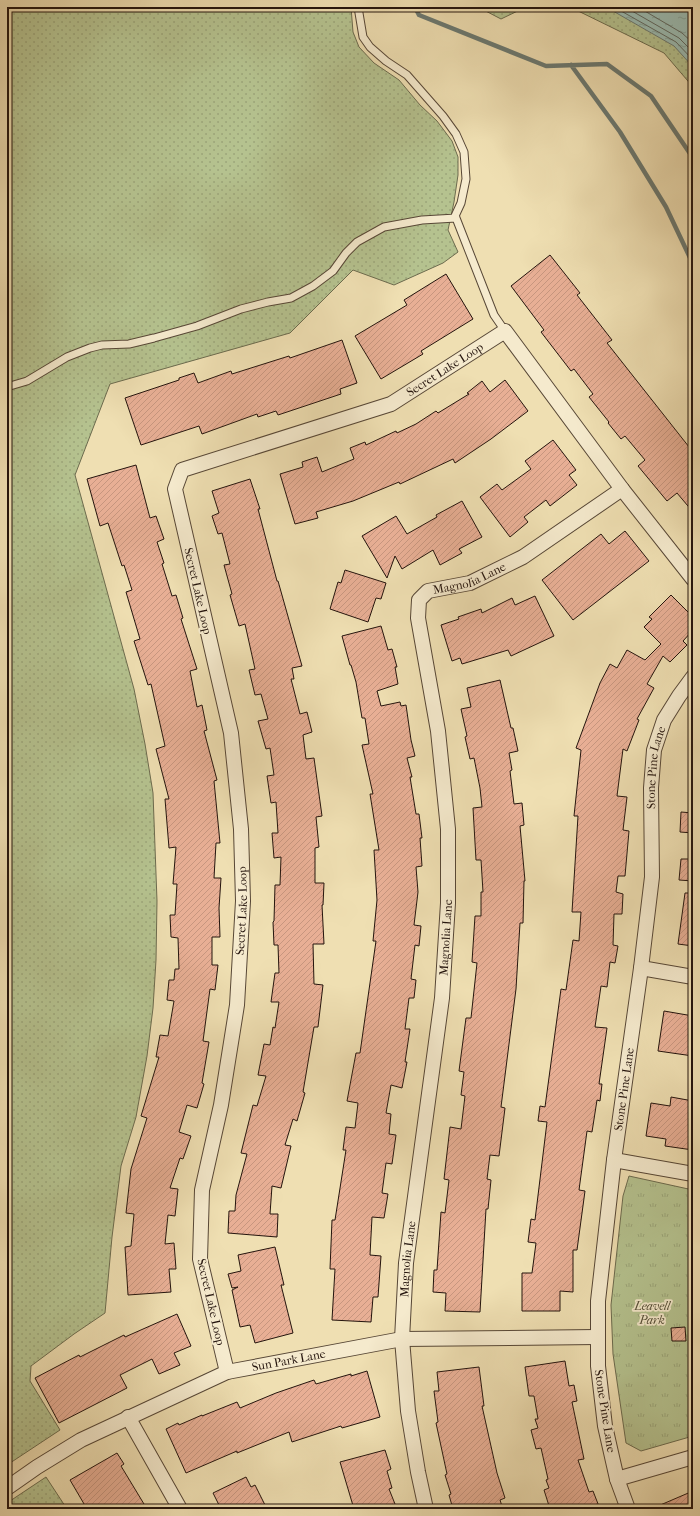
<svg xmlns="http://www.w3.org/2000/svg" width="700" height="1516" viewBox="0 0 700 1516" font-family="'IM FELL French Canon',serif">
  <defs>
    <pattern id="grass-dots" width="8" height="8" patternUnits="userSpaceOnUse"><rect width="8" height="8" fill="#b5c28f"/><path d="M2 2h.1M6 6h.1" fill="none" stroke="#9ca67a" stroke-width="1.8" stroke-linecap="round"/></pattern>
    <pattern id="park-tufts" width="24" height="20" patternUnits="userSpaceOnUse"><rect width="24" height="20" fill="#b5c28f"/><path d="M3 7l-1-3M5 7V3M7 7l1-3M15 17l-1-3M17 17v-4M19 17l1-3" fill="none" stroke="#9ca67a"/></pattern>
    <pattern id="water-ripples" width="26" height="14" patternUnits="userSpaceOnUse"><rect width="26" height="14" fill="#9bbcb3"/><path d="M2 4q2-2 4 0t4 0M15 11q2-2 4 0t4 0" fill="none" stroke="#85a199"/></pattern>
    <pattern id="building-hatch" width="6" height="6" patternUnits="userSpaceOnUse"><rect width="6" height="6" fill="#e8af95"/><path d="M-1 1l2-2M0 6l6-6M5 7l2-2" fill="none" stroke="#c7967f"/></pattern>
  </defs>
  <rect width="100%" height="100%" fill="#efdfb2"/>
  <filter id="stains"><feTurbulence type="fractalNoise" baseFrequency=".005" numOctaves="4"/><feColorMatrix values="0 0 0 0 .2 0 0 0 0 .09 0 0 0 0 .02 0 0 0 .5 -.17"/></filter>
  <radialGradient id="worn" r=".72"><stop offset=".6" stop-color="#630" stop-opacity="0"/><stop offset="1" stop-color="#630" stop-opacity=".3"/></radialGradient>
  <path fill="url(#grass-dots)" stroke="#6c6b4e" d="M 7,7 L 351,7 L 353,32 L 359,47 L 374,63 L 399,80 L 420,105 L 437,121 L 452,141 L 458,157 L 458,175 L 454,202 L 448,230 L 458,252 L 443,263 L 394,285 L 353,270 L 290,333 L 110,384 L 75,475 L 134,689 L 145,744 L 153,793 L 157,901 L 156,960 L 153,1008 L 147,1056 L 136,1117 L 121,1166 L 112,1237 L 105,1313 L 74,1334 L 31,1366 L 30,1381 L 60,1430 L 7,1465 Z
    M 478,7 L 526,7 L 501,19 Z
    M 570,7 L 693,7 L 693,87 L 664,53 Z
    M 46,1477 L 67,1509 L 7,1509 L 7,1503 Z"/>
  <path fill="url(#park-tufts)" stroke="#6c6b4e" d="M 629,1176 L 693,1190 L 693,1436 L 641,1451 L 626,1443 L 613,1354 L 611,1305 L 623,1196 Z"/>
  <path fill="url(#water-ripples)" stroke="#6b7971" d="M 606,7 L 693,7 L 693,67 L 674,46 Z"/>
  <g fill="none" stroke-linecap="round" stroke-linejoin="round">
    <path stroke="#606860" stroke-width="1" d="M 614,7 L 676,42 L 693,60
      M 625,7 L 679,38 L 693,52
      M 638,7 L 682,33 L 693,43"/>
    <path stroke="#6b7971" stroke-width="4.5" d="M 415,7 L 419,15 L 546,66 L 607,64 L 651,96 L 693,158
      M 571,65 L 620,132 L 666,207 L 693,264"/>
  </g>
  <path fill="url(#building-hatch)" stroke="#24140d" d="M 550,255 L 580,293 L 577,295 L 612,340 L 607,343 L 693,452 L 693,512 L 677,493 L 667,501 L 638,466 L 645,460 L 625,436 L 621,439 L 608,423 L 609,422 L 589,397 L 593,394 L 574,369 L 571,371 L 541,332 L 544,330 L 511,286 Z
    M 446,274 L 473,319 L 421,351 L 423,354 L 381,379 L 355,336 L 407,305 L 404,300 Z
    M 342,340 L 357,383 L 340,389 L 341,394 L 278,415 L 276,411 L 258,417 L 257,414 L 202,434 L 199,426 L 141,445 L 125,398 L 179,380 L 179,378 L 194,373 L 198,383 L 231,371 L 232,374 L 289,356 L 290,358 Z
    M 505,380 L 528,411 L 491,439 L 455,463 L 453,459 L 400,484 L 399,482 L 353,501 L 316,512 L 318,518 L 295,524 L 280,474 L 303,467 L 302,462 L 317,457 L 322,472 L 354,459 L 350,448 L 365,442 L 366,445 L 396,431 L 397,433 L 416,424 L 436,411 L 438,413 L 469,394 L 467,393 L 482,381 L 490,392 Z
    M 553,440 L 576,470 L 569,475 L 577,485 L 550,506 L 546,500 L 524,517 L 528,522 L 510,537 L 480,497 L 497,484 L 502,490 L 531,469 L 525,461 Z
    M 136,465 L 150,518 L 156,516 L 164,539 L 157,542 L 164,563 L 162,564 L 172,596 L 176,595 L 183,618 L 181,619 L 197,669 L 190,671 L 197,707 L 202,705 L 207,730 L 204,731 L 217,780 L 214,781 L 220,843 L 216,843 L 214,878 L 221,878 L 219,908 L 220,937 L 212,937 L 212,965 L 218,965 L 215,990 L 210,989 L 203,1041 L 209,1042 L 202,1083 L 204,1084 L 197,1108 L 187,1105 L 179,1132 L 191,1136 L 183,1159 L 180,1158 L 170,1188 L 178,1189 L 175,1216 L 168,1215 L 165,1244 L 174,1243 L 176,1269 L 169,1269 L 171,1292 L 128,1295 L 125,1247 L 131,1246 L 134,1214 L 126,1213 L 131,1169 L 147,1118 L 141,1116 L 159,1057 L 156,1057 L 160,1035 L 168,1036 L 174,1001 L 167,1000 L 169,980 L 174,980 L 175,969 L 179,969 L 178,938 L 171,937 L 170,915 L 175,915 L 177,884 L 173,884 L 176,847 L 169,848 L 165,799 L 169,799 L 156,749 L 165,746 L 151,684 L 148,685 L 134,641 L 140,639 L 126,592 L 132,590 L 124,565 L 122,566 L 108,523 L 100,526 L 87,479 Z
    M 250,479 L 260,509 L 258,509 L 277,581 L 278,581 L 302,666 L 292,668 L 294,679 L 291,679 L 300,714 L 307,712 L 312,732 L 303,735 L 306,759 L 314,758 L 322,816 L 316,817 L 319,847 L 315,848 L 315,883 L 324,883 L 323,905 L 322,905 L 324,944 L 313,944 L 314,984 L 323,985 L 318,1027 L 314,1027 L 303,1092 L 305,1093 L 297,1121 L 293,1119 L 285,1145 L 291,1146 L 281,1188 L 272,1186 L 270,1214 L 278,1214 L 277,1237 L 228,1233 L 229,1211 L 235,1211 L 236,1195 L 247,1154 L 241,1153 L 253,1105 L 257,1106 L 266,1076 L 258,1075 L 264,1044 L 270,1045 L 273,1027 L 275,1028 L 279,1002 L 271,1002 L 275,973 L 279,973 L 278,945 L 274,945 L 273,922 L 274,921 L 275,885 L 280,885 L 281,857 L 274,858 L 272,833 L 278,833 L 276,802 L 271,803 L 267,776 L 274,775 L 270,748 L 266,749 L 258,721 L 268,719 L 261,694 L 255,695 L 249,670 L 255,669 L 245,624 L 239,626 L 230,595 L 232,594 L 224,565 L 230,564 L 222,533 L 218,534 L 212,516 L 219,513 L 212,491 Z
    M 462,501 L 482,537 L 459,549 L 462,553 L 440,565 L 433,550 L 402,569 L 395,556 L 387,578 L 362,536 L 396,516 L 407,534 L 437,517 L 436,515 Z
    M 625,531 L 649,561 L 573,620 L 542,580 L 601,534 L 609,544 Z
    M 345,570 L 386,583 L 381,599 L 376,598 L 368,622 L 330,609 L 338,582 L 341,583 Z
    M 671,595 L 693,617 L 693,630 L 683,641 L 687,645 L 670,662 L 663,656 L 647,684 L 654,688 L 637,719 L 639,720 L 627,751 L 623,749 L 617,796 L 627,797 L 623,830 L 629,831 L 625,876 L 618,876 L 616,892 L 623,894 L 622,914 L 614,914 L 613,945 L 618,946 L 615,963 L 610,962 L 607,987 L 601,986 L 595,1027 L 607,1028 L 599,1084 L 602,1084 L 600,1101 L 597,1100 L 592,1132 L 587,1131 L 579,1190 L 585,1191 L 577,1250 L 573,1250 L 573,1292 L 560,1291 L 560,1311 L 522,1311 L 522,1273 L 532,1273 L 536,1243 L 528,1242 L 531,1219 L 535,1220 L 547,1122 L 538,1121 L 540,1106 L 545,1107 L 561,989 L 566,990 L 573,940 L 579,941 L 581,912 L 572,912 L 578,816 L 574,816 L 581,750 L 576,748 L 600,683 L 610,664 L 617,668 L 627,650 L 645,660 L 661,644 L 644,627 L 652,619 L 649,617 Z
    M 535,596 L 554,636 L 511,656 L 508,650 L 462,664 L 460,658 L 452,661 L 441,625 L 459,619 L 458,617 L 481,609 L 482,613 L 512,598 L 515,605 Z
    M 381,626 L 388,650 L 392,649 L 397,667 L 395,667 L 398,684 L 377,691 L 381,706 L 400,702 L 401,706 L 406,705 L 411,740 L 415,756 L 407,758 L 412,777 L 410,777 L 416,814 L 419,814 L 422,838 L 420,838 L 422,866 L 416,867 L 418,892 L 414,925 L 421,926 L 419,946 L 415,945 L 411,979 L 416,980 L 414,998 L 409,998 L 405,1029 L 410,1029 L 405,1062 L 407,1062 L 402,1088 L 391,1085 L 386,1113 L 391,1114 L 389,1134 L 396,1135 L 392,1164 L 386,1163 L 382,1193 L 388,1194 L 384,1218 L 372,1217 L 370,1255 L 381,1256 L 378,1297 L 373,1297 L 371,1322 L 332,1320 L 335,1269 L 330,1269 L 332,1220 L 335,1220 L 346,1150 L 343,1150 L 346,1127 L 355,1128 L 358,1103 L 347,1101 L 356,1053 L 360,1053 L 376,941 L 373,941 L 377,900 L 374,850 L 379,850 L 370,794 L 373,794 L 362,745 L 369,744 L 365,718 L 362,718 L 356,682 L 351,665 L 350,665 L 342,636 Z
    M 500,680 L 511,728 L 513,728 L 518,751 L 509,753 L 512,770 L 510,771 L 514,804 L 522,803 L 524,825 L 520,826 L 525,881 L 524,881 L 523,923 L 520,923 L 516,989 L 501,1107 L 505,1108 L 499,1156 L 490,1155 L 487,1179 L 491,1180 L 488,1209 L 486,1209 L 480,1312 L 445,1311 L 446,1293 L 433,1292 L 434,1270 L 437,1270 L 441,1212 L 445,1213 L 449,1180 L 444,1179 L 450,1127 L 461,1129 L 465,1096 L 461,1095 L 464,1072 L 459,1071 L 466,1018 L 471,1018 L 477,963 L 472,962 L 475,916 L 481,916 L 481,892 L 483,892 L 481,860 L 476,860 L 473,808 L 482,807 L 480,788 L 474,758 L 470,759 L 465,737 L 467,736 L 461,709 L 471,707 L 467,688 Z
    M 681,812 L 693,813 L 693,833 L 680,832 Z
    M 681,859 L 693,859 L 693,881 L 679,880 Z
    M 685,893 L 693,893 L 693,946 L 678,944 Z
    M 664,1011 L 693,1016 L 693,1056 L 658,1051 Z
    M 671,1097 L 693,1101 L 689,1131 L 693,1131 L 693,1150 L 665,1146 L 666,1139 L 646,1136 L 651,1103 L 670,1106 Z
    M 275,1247 L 284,1285 L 281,1285 L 293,1333 L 255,1343 L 250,1325 L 240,1327 L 232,1290 L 238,1287 L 232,1288 L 228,1274 L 241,1271 L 238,1255 Z
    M 177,1314 L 191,1346 L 174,1353 L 180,1365 L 159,1374 L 152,1359 L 120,1375 L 127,1388 L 59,1423 L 35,1378 L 79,1355 L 80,1357 L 124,1335 L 125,1337 Z
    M 685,1327 L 686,1341 L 672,1341 L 671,1328 Z
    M 565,1361 L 569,1386 L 574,1385 L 577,1401 L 572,1402 L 584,1459 L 578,1460 L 589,1492 L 593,1491 L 600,1509 L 550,1509 L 544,1490 L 549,1488 L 546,1480 L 548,1479 L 541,1448 L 536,1449 L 531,1430 L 538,1428 L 535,1419 L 538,1419 L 534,1396 L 529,1396 L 525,1367 Z
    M 479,1367 L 484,1406 L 482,1406 L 497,1473 L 505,1498 L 500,1500 L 503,1509 L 453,1509 L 449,1495 L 451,1494 L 445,1475 L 447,1474 L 436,1423 L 438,1422 L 434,1391 L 439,1391 L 437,1372 Z
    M 367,1371 L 380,1417 L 342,1428 L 341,1426 L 292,1442 L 289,1432 L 237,1453 L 237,1451 L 186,1473 L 166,1429 L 178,1423 L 179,1425 L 202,1415 L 202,1416 L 237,1402 L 240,1408 L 276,1393 L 314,1380 L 316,1384 L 351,1374 L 351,1376 Z
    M 385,1450 L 391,1469 L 387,1471 L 392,1488 L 389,1489 L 397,1509 L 354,1509 L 340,1462 Z
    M 117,1453 L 124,1464 L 121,1466 L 147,1509 L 87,1509 L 70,1480 Z
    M 246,1477 L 251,1487 L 255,1485 L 267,1509 L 221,1509 L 213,1493 Z
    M 693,1491 L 693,1509 L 651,1509 Z"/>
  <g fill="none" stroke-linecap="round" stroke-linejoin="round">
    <g stroke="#574736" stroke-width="9">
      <path id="service" d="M 358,7 L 363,37 L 370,47 L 386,61 L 407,75 L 443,116 L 456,134 L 464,152 L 466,179 L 461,203 L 455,216 L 456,218 L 494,315 L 505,331
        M 7,386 L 10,386 L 27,381 L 67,357 L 90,348 L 102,345 L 129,344 L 154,338 L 197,326 L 241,309 L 268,302 L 291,298 L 313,286 L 333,271 L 346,253 L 357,242 L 384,227 L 422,220 L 456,218"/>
    </g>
    <g stroke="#574736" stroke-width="16">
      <g id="minor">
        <path d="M 641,968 L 693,977"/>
        <path d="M 614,1160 L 693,1174"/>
        <path id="s1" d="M 227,1372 L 200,1259 L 202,1190 L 221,1105 L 237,1005 L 243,901 L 241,829 L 231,733 L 175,489 L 182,470 L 391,404 L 505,331 L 622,489 L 693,579"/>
        <path d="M 128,1417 L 180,1509"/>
        <path d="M 617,1479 L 693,1457"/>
        <path id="s2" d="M 7,1488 L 37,1467 L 81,1440 L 227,1372 L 402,1339 L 597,1337"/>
        <path id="s3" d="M 426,1509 L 418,1472 L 408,1411 L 402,1339 L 406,1263 L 442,998 L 448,903 L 448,829 L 438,731 L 418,618 L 419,600 L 428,591 L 470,583 L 523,557 L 622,489"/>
        <path id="s4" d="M 628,1509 L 617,1479 L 605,1426 L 598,1366 L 598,1301 L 614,1160 L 641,968 L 652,877 L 651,788 L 654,750 L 664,720 L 679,696 L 693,677"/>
      </g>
    </g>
    <use href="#service" stroke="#f5eacd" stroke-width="7"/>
    <use href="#minor" stroke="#f5eacd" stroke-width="14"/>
  </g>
  <g text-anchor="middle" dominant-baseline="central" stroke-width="3.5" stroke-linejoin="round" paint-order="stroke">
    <g font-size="12" fill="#24140d" stroke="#f5eacd">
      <text stroke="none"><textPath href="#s1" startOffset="1200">Secret Lake Loop</textPath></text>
      <text stroke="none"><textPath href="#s3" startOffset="972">Magnolia Lane</textPath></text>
      <text transform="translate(198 591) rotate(77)">Secret Lake Loop</text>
      <text stroke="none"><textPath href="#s4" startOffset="749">Stone Pine Lane</textPath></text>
      <text stroke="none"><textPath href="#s1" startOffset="468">Secret Lake Loop</textPath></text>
      <text stroke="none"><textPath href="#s3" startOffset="576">Magnolia Lane</textPath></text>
      <text stroke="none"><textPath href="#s4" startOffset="425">Stone Pine Lane</textPath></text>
      <text stroke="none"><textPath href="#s3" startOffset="252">Magnolia Lane</textPath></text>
      <text transform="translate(211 1302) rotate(77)">Secret Lake Loop</text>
      <text stroke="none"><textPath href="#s2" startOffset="312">Sun Park Lane</textPath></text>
      <text transform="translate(605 1411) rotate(81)">Stone Pine Lane</text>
    </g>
    <g font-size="12" font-style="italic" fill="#57513a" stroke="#f5eacd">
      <text x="652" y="1306">Leavell<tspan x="652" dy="14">Park</tspan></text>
    </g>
  </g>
  <rect width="700" height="1516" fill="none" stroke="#efdfb2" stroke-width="24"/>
  <rect x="8" y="8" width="684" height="1500" fill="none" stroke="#24140d" stroke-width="2"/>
  <rect x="12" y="12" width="676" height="1492" fill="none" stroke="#24140d"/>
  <rect width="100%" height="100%" filter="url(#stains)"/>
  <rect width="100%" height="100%" fill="url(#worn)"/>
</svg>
